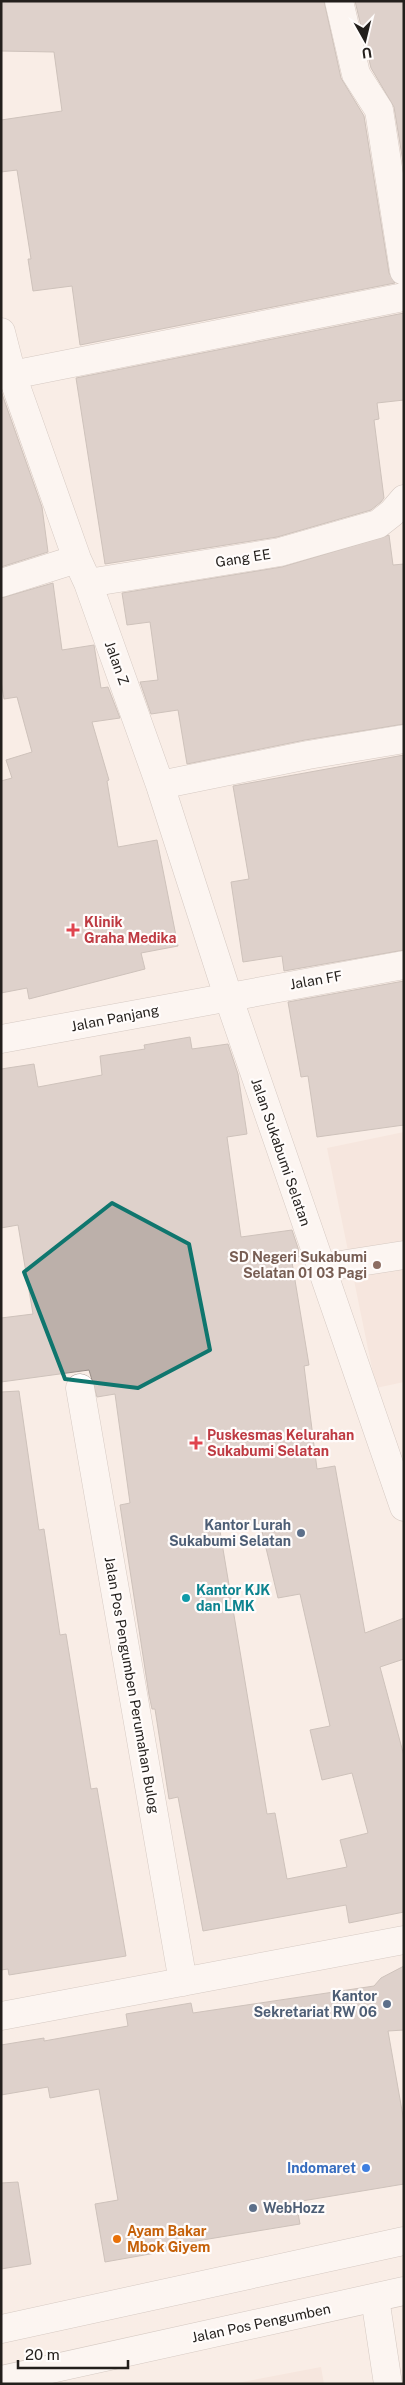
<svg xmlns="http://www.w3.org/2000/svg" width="405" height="2385" viewBox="0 0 405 2385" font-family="'Public Sans',sans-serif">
  <rect width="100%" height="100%" fill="#f9ede6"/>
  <path fill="#f2ded4" d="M 404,1132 L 404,1382 L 376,1388 L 327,1148 Z
    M 321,2367 L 324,2384 L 232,2384 Z"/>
  <path fill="#bcb0aa" stroke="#998e88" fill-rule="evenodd" d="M 1,1 L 324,1 L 341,78 L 364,116 L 389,273 L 395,283 L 80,345 L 72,286 L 33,291 L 28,259 L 31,259 L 17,170 L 1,172 L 1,120 L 62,111 L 54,52 L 1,51 Z
    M 355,1 L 404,1 L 404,168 L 394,107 L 371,68 Z
    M 404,313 L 404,400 L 377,403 L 379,419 L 374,420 L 384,498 L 381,502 L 371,510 L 277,537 L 105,564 L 76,378 Z
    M 1,391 L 42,507 L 48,552 L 1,567 Z
    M 389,535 L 393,565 L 404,564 L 404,724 L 305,740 L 187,764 L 178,710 L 151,714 L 140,682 L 158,680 L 150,622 L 127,625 L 122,593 L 282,567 Z
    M 53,583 L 62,650 L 94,645 L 101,688 L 108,687 L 120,718 L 92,722 L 109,780 L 107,781 L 118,847 L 157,840 L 178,946 L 141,953 L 145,969 L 29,999 L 27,988 L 1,993 L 1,781 L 12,778 L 6,760 L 32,752 L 17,697 L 4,699 L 1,681 L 1,598 Z
    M 404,755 L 404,950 L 284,971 L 282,956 L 243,962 L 231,882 L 249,879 L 233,786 Z
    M 404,981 L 404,1125 L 317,1137 L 308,1076 L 301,1077 L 288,1002 Z
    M 190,1037 L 192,1049 L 228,1044 L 238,1074 L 247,1134 L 227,1137 L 241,1237 L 292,1230 L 298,1248 L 300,1261 L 292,1262 L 309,1365 L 304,1366 L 317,1469 L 335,1466 L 365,1633 L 404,1618 L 404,1659 L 380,1667 L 404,1756 L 404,1912 L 349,1923 L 346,1905 L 203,1931 L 178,1797 L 169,1799 L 155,1709 L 152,1709 L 149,1695 L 120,1505 L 130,1503 L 115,1394 L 97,1397 L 89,1370 L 1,1382 L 1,1318 L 33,1314 L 18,1225 L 1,1228 L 1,1069 L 34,1064 L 38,1087 L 102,1075 L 100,1056 L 145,1049 L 144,1045 ZM 260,1523 L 278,1598 L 300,1594 L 330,1726 L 310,1730 L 322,1780 L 352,1773 L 368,1833 L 340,1840 L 347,1867 L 287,1879 L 275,1813 L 267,1814 L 220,1531 Z
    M 19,1391 L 39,1530 L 44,1529 L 60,1635 L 66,1634 L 91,1789 L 97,1788 L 126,1956 L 9,1975 L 8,1969 L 1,1970 L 1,1392 Z
    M 404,1966 L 404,2030 L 388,2031 L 404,2122 L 404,2184 L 296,2202 L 300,2224 L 166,2246 L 167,2251 L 105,2262 L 95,2204 L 118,2200 L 99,2089 L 50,2098 L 48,2087 L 1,2095 L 1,2045 L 44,2038 L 44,2041 L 128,2026 L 126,2014 L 191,2003 L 193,2013 L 374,1986 L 381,1978 Z
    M 18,2182 L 31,2264 L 1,2269 L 1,2183 Z"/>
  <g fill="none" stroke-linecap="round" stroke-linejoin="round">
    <g stroke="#aba09a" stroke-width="29">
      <path id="minor" d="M 339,1 L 356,74 L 379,110 L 404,271
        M 1,332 L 12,375 L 77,559 L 88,583 L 160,785 L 228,996
        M 12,375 L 404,297
        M 1,583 L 77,559
        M 88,583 L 280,552 L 378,524 L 392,513 L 404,499
        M 160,785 L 308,755 L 404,739
        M 321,1268 L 404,1255
        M 80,1388 L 183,1982
        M 1,2016 L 404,1940
        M 375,2298 L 388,2384"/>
    </g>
    <g stroke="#aba09a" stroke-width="29">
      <path id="tertiary" d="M 228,996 L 404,1507
        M 1,1039 L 404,965"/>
    </g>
    <g stroke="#aba09a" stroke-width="29">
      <path id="secondary" d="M 1,2329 L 404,2241
        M 1,2380 L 404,2291"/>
    </g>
    <use href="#minor" stroke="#fff" stroke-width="28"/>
    <use href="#tertiary" stroke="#fff" stroke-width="28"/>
    <use href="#secondary" stroke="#fff" stroke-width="28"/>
  </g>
  <path d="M0 0H405V2385H0ZM 112,1203 L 189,1244 L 210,1350 L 138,1388 L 65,1379 L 24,1272 Z" fill="#f9ede6" fill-opacity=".55" fill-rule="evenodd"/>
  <path fill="none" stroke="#0f766e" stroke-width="4" stroke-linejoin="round" d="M 112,1203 L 189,1244 L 210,1350 L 138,1388 L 65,1379 L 24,1272 Z"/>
  <g fill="#e0444e" stroke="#fffcfb" stroke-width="2">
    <path d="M70.5 922.5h5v5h5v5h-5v5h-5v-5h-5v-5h5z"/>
    <path d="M193.5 1435.5h5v5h5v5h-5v5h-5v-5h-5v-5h5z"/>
  </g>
  <circle fill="#8d6e63" stroke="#fffcfb" stroke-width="2" cx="377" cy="1265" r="5"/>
  <g fill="#5c6f8a" stroke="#fffcfb" stroke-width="2">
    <circle cx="301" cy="1533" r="5"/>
    <circle cx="387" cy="2004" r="5"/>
    <circle cx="253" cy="2208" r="5"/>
  </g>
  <circle fill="#0f9aa8" stroke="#fffcfb" stroke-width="2" cx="186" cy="1598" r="5"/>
  <circle fill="#3f7fe0" stroke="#fffcfb" stroke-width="2" cx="366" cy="2168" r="5"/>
  <circle fill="#e8710a" stroke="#fffcfb" stroke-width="2" cx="117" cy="2239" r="5"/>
  <g text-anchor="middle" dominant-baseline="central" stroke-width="4.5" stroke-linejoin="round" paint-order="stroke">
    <g font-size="14" fill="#231f1c" stroke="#fffcfb">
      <text transform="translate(243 558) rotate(-9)">Gang EE</text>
      <text transform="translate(117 663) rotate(70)">Jalan Z</text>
      <text transform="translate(316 980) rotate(-10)">Jalan FF</text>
      <text transform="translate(115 1018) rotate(-11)">Jalan Panjang</text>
      <text transform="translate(281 1152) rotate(71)">Jalan Sukabumi Selatan</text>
      <text transform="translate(132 1685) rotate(80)">Jalan Pos Pengumben Perumahan Bulog</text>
      <text transform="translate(261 2323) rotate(-12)">Jalan Pos Pengumben</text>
    </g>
    <g font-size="14" font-weight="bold" fill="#be3a42" stroke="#fffcfb" text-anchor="start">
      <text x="84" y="922">Klinik<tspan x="84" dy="16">Graha Medika</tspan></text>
      <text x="207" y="1435">Puskesmas Kelurahan<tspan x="207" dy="16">Sukabumi Selatan</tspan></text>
    </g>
    <g font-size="14" font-weight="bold" fill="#785e54" stroke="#fffcfb" text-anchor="end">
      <text x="367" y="1257">SD Negeri Sukabumi<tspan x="367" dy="16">Selatan 01 03 Pagi</tspan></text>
    </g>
    <g font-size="14" font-weight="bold" fill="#4e5e75" stroke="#fffcfb" text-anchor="end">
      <text x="291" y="1525">Kantor Lurah<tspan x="291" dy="16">Sukabumi Selatan</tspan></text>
      <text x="377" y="1996">Kantor<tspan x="377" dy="16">Sekretariat RW 06</tspan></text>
      <text x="263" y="2208" text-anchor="start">WebHozz</text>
    </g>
    <g font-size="14" font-weight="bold" fill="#0d838f" stroke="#fffcfb" text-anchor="start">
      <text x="196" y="1590">Kantor KJK<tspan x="196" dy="16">dan LMK</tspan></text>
    </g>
    <g font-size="14" font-weight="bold" fill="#366cbe" stroke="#fffcfb" text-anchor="end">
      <text x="356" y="2168">Indomaret</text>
    </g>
    <g font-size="14" font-weight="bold" fill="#c56008" stroke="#fffcfb" text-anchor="start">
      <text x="127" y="2231">Ayam Bakar<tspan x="127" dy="16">Mbok Giyem</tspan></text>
    </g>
  </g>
  <rect width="405" height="2385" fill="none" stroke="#231f1c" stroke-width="5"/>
  <g transform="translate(365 40) rotate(172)" stroke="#fffcfb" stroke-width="4" paint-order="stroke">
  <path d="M0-4L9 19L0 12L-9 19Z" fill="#231f1c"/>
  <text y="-8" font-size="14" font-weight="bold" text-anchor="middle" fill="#231f1c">U</text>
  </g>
  <path d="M18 2360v8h110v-8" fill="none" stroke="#231f1c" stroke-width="2.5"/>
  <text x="25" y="2360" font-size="15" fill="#231f1c" stroke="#fffcfb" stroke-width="4" paint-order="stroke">20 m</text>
</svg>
